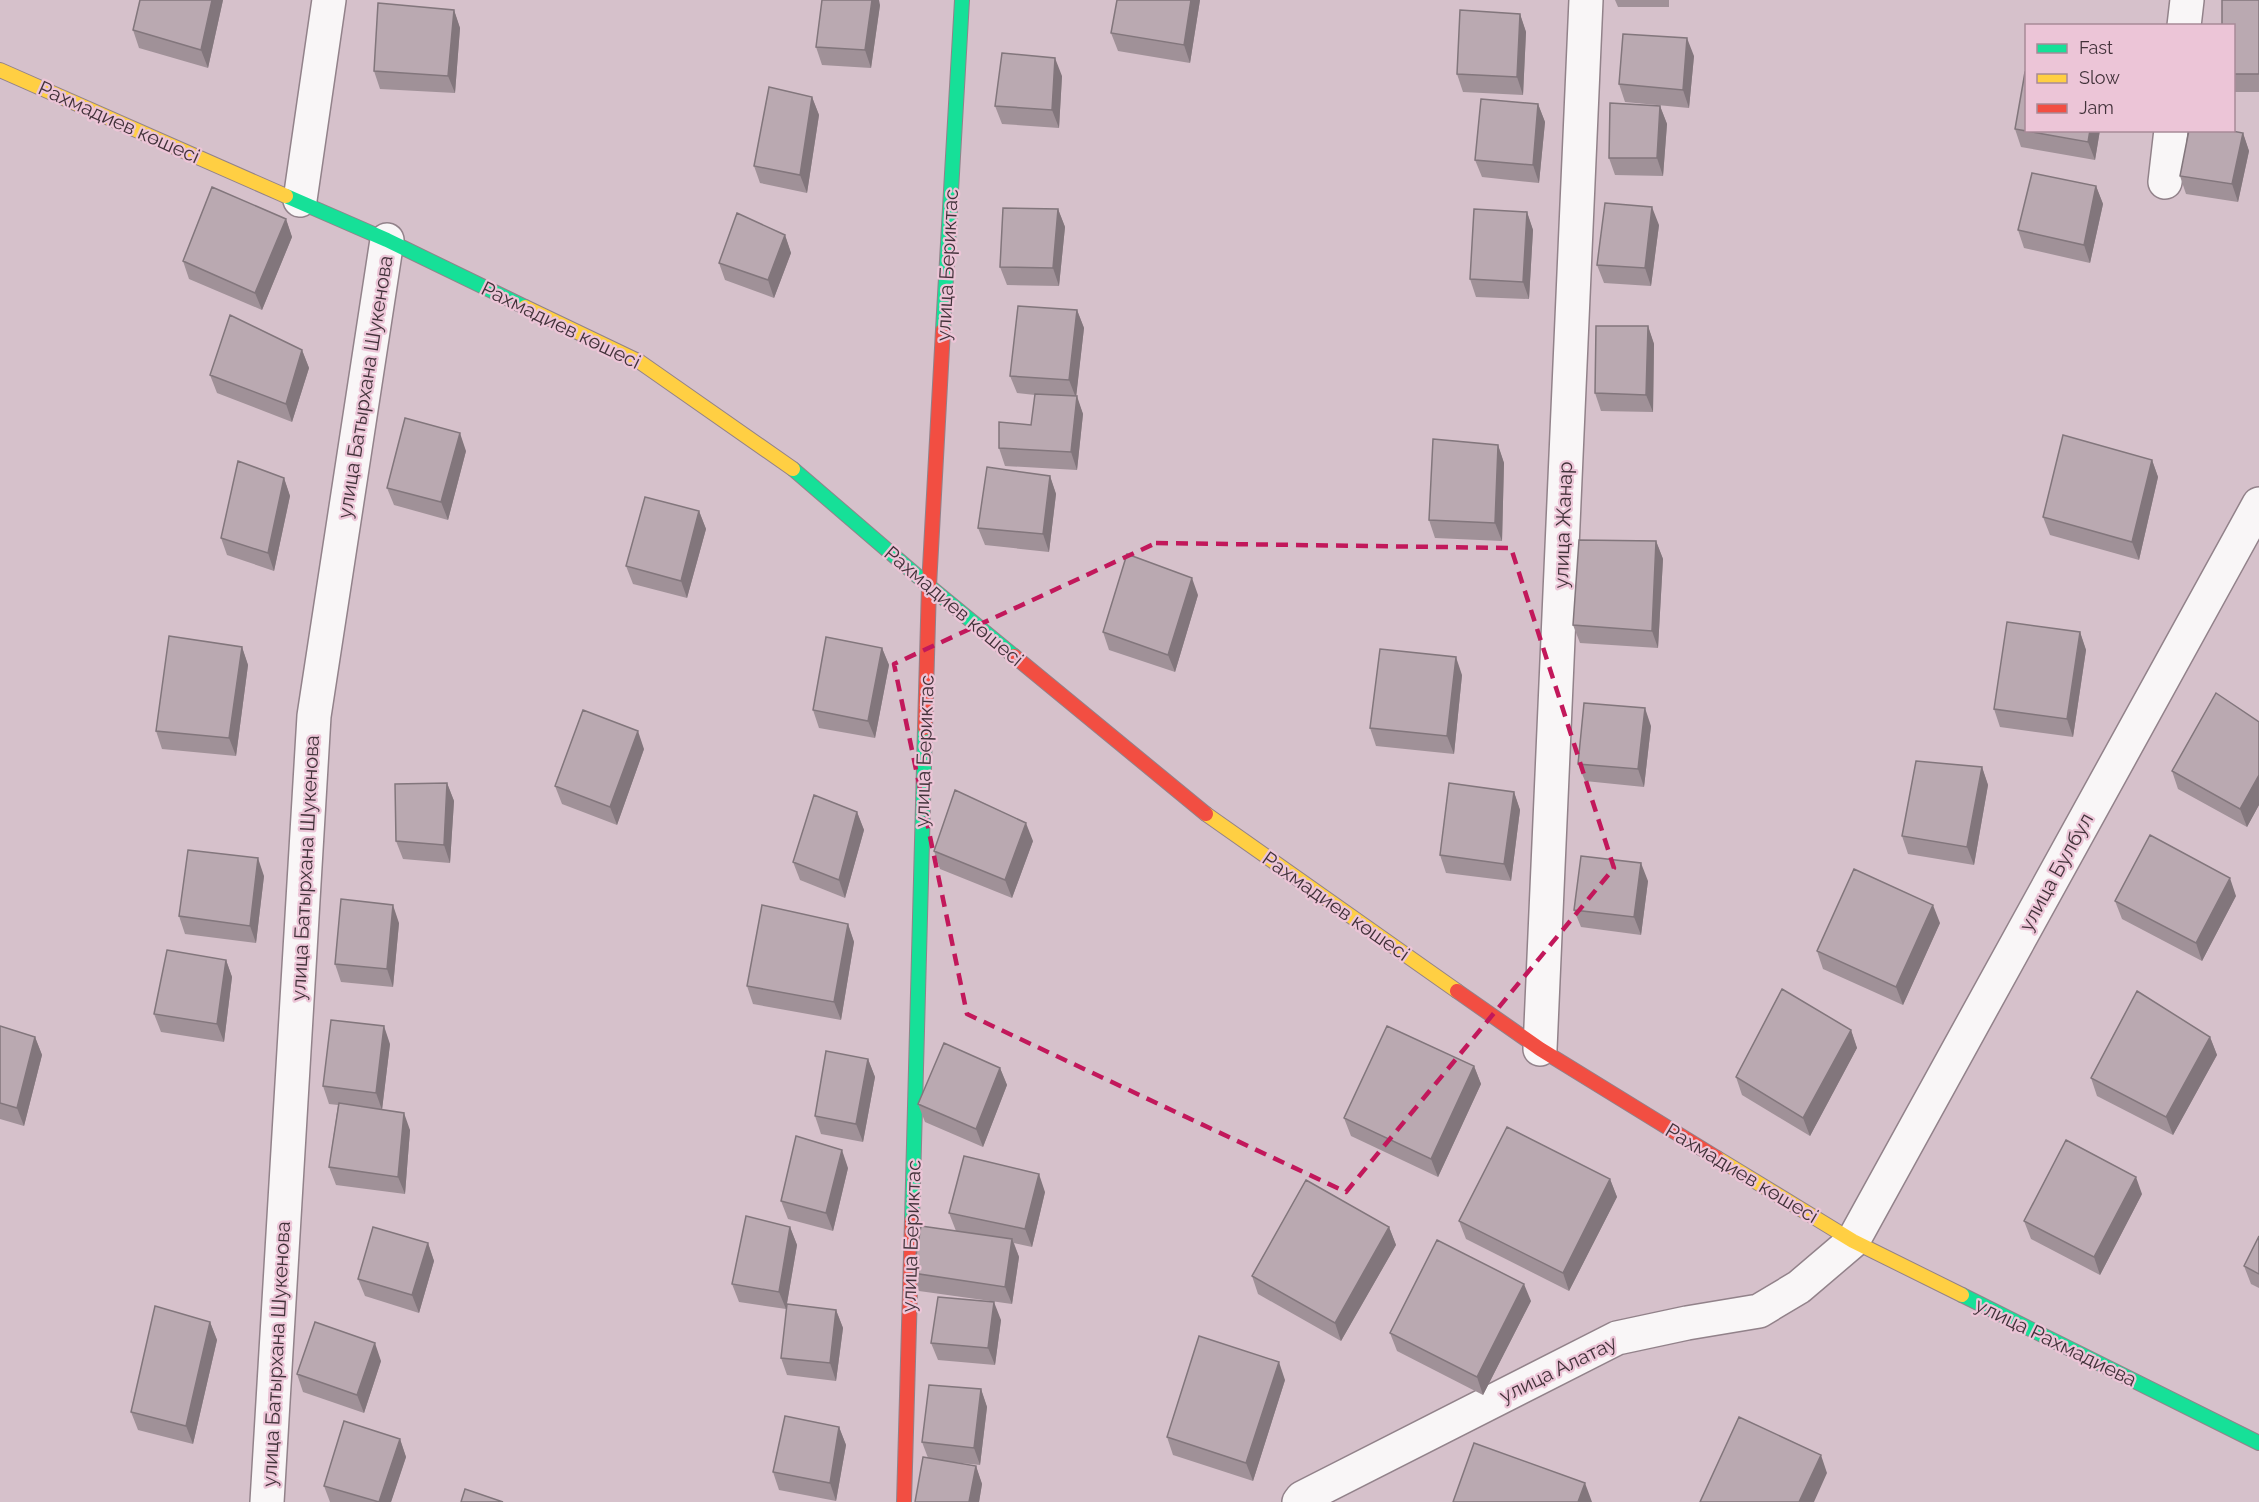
<svg xmlns="http://www.w3.org/2000/svg" width="2259" height="1502" viewBox="0 0 2259 1502" font-family="Raleway,sans-serif">
  <rect width="100%" height="100%" fill="#d6c1cb"/>
  <g fill="none" stroke-linecap="round" stroke-linejoin="round">
    <g stroke="#92828a" stroke-width="36">
      <path id="street" d="M 2184,26 L 2187,0
        M 2165,182 L 2171,130
        M 300,200 L 329,0
        M 1540,1049 L 1586,0
        M 267,1502 L 314,716 L 387,240
        M 1299,1502 L 1302,1498 L 1617,1338 L 1687,1323 L 1759,1311 L 1799,1287 L 1853,1241 L 2259,504"/>
    </g>
    <g stroke="#92828a" stroke-width="16">
      <path id="fast" d="M 286,196 L 387,240 L 525,307
        M 943,330 L 962,0
        M 793,469 L 929,586 L 1014,656
        M 912,1220 L 925,728
        M 1962,1295 L 2259,1443"/>
    </g>
    <g stroke="#92828a" stroke-width="16">
      <path id="slow" d="M 0,70 L 286,196
        M 525,307 L 640,362 L 793,469
        M 1206,814 L 1457,991
        M 1717,1158 L 1853,1241 L 1962,1295"/>
    </g>
    <g stroke="#92828a" stroke-width="16">
      <path id="jam" d="M 1014,656 L 1206,814
        M 925,728 L 929,586 L 943,330
        M 1457,991 L 1540,1049 L 1717,1158
        M 904,1502 L 912,1220"/>
    </g>
    <use href="#street" stroke="#f9f6f7" stroke-width="33"/>
    <use href="#fast" stroke="#16e098" stroke-width="14"/>
    <use href="#slow" stroke="#ffcf43" stroke-width="14"/>
    <use href="#jam" stroke="#f24e42" stroke-width="14"/>
  </g>
  <path fill="#a09198" d="M 223,0 L 208,68 L 139,48 L 133,30 Z
    M 1200,0 L 1190,63 L 1118,51 L 1111,33 Z
    M 1615,0 L 1669,0 L 1669,7 L 1618,7 Z
    M 2259,0 L 2259,92 L 2234,92 L 2234,26 Z
    M 880,5 L 871,68 L 822,65 L 816,47 Z
    M 454,10 L 460,28 L 455,93 L 380,89 L 374,71 Z
    M 1520,14 L 1526,32 L 1523,95 L 1463,92 L 1457,74 Z
    M 1694,56 L 1689,108 L 1625,102 L 1619,84 Z
    M 1062,76 L 1059,128 L 1002,124 L 995,106 Z
    M 812,97 L 819,115 L 807,193 L 760,183 L 754,166 Z
    M 1538,104 L 1545,122 L 1539,183 L 1482,177 L 1475,160 Z
    M 1660,106 L 1667,124 L 1663,176 L 1615,175 L 1609,158 Z
    M 2015,129 L 2026,130 L 2100,130 L 2095,160 L 2021,147 Z
    M 2243,133 L 2249,151 L 2238,202 L 2186,194 L 2180,176 Z
    M 2096,186 L 2103,204 L 2090,263 L 2024,248 L 2018,230 Z
    M 1058,209 L 1065,227 L 1059,286 L 1007,285 L 1000,267 Z
    M 1527,212 L 1533,230 L 1529,299 L 1476,297 L 1470,279 Z
    M 286,219 L 292,237 L 262,310 L 189,279 L 183,261 Z
    M 1659,225 L 1651,286 L 1604,283 L 1597,265 Z
    M 785,235 L 791,253 L 774,298 L 725,280 L 719,263 Z
    M 1077,310 L 1084,328 L 1076,396 L 1083,414 L 1077,470 L 1005,466 L 999,448 L 1031,425 L 1035,395 L 1017,393 L 1010,376 Z
    M 1648,326 L 1654,344 L 1653,412 L 1601,411 L 1595,393 Z
    M 302,350 L 309,368 L 292,422 L 217,393 L 210,375 Z
    M 1498,445 L 1504,463 L 1502,541 L 1435,538 L 1429,520 Z
    M 466,451 L 448,520 L 394,505 L 387,488 Z
    M 2152,460 L 2158,477 L 2139,560 L 2050,535 L 2043,517 Z
    M 1050,476 L 1056,494 L 1049,552 L 985,545 L 978,528 Z
    M 284,478 L 290,496 L 274,571 L 227,555 L 221,538 Z
    M 699,511 L 706,529 L 687,598 L 633,584 L 626,566 Z
    M 1656,541 L 1663,559 L 1658,648 L 1580,643 L 1573,625 Z
    M 1198,595 L 1175,672 L 1109,650 L 1103,632 Z
    M 2080,632 L 2086,650 L 2073,737 L 2000,727 L 1994,709 Z
    M 242,647 L 248,665 L 236,756 L 162,749 L 156,731 Z
    M 882,648 L 889,665 L 875,738 L 819,728 L 813,710 Z
    M 1462,675 L 1454,754 L 1376,746 L 1370,728 Z
    M 2259,722 L 2259,805 L 2247,827 L 2178,789 L 2172,771 Z
    M 1651,726 L 1644,787 L 1585,781 L 1578,764 Z
    M 644,749 L 617,825 L 562,804 L 555,786 Z
    M 1982,767 L 1988,785 L 1974,865 L 1908,854 L 1902,836 Z
    M 447,783 L 454,801 L 450,863 L 403,859 L 396,841 Z
    M 1514,792 L 1520,810 L 1511,881 L 1446,873 L 1440,855 Z
    M 857,812 L 864,830 L 845,898 L 800,880 L 793,862 Z
    M 1033,841 L 1012,898 L 940,869 L 934,851 Z
    M 264,876 L 256,943 L 185,934 L 179,916 Z
    M 1648,881 L 1641,935 L 1581,927 L 1574,910 Z
    M 2236,896 L 2202,961 L 2122,919 L 2115,901 Z
    M 399,923 L 393,987 L 341,982 L 335,964 Z
    M 1940,923 L 1903,1005 L 1823,969 L 1817,951 Z
    M 848,924 L 854,942 L 841,1020 L 753,1004 L 747,986 Z
    M 226,960 L 232,977 L 224,1042 L 161,1032 L 154,1014 Z
    M 0,1026 L 35,1037 L 42,1055 L 24,1126 L 0,1119 Z
    M 1851,1030 L 1857,1048 L 1810,1136 L 1742,1095 L 1736,1077 Z
    M 2210,1037 L 2217,1055 L 2173,1135 L 2097,1096 L 2091,1078 Z
    M 390,1044 L 382,1109 L 410,1130 L 405,1194 L 336,1185 L 329,1167 L 338,1105 L 329,1104 L 323,1086 Z
    M 868,1059 L 875,1077 L 863,1142 L 821,1134 L 815,1116 Z
    M 1474,1066 L 1481,1084 L 1438,1177 L 1351,1136 L 1344,1118 Z
    M 1000,1068 L 1007,1085 L 983,1147 L 925,1122 L 918,1104 Z
    M 848,1168 L 833,1231 L 788,1219 L 781,1201 Z
    M 1610,1179 L 1617,1197 L 1569,1291 L 1466,1239 L 1459,1221 Z
    M 1045,1192 L 1032,1247 L 1014,1243 L 1019,1257 L 1012,1304 L 919,1291 L 913,1273 L 956,1231 L 949,1213 Z
    M 2142,1194 L 2100,1275 L 2031,1239 L 2024,1221 Z
    M 790,1227 L 797,1245 L 786,1309 L 739,1302 L 732,1284 Z
    M 1389,1227 L 1396,1245 L 1341,1341 L 1258,1294 L 1252,1276 Z
    M 2259,1236 L 2259,1288 L 2251,1284 L 2244,1266 Z
    M 428,1243 L 434,1261 L 419,1313 L 365,1296 L 358,1279 Z
    M 1531,1301 L 1483,1395 L 1397,1351 L 1390,1333 Z
    M 836,1310 L 843,1328 L 836,1381 L 787,1375 L 781,1358 Z
    M 1001,1320 L 995,1365 L 938,1360 L 931,1343 Z
    M 210,1322 L 217,1340 L 193,1444 L 138,1430 L 131,1412 Z
    M 381,1361 L 364,1413 L 303,1392 L 297,1374 Z
    M 1285,1380 L 1253,1481 L 1173,1455 L 1167,1437 Z
    M 981,1389 L 987,1407 L 980,1465 L 952,1462 L 976,1466 L 982,1484 L 979,1502 L 915,1502 L 928,1458 L 922,1442 Z
    M 839,1427 L 846,1445 L 836,1501 L 779,1490 L 773,1472 Z
    M 400,1439 L 406,1457 L 391,1502 L 330,1502 L 324,1486 Z"/>
  <path fill="#82767c" d="M 212,0 L 223,0 L 208,68 L 201,50 Z
    M 872,0 L 879,0 L 880,5 L 871,68 L 865,50 Z
    M 1191,0 L 1200,0 L 1190,63 L 1184,45 Z
    M 454,10 L 460,28 L 455,93 L 448,76 Z
    M 1520,14 L 1526,32 L 1523,95 L 1517,77 Z
    M 1687,38 L 1694,56 L 1689,108 L 1683,90 Z
    M 1055,58 L 1062,76 L 1059,128 L 1052,110 Z
    M 812,97 L 819,115 L 807,193 L 800,175 Z
    M 1538,104 L 1545,122 L 1539,183 L 1533,165 Z
    M 1660,106 L 1667,124 L 1663,176 L 1657,158 Z
    M 2090,130 L 2100,130 L 2095,160 L 2088,142 Z
    M 2243,133 L 2249,151 L 2238,202 L 2232,184 Z
    M 2096,186 L 2103,204 L 2090,263 L 2084,245 Z
    M 1652,207 L 1659,225 L 1651,286 L 1645,268 Z
    M 1058,209 L 1065,227 L 1059,286 L 1053,268 Z
    M 1527,212 L 1533,230 L 1529,299 L 1523,282 Z
    M 286,219 L 292,237 L 262,310 L 255,293 Z
    M 785,235 L 791,253 L 774,298 L 768,280 Z
    M 1077,310 L 1084,328 L 1076,398 L 1069,380 Z
    M 1648,326 L 1654,344 L 1653,412 L 1646,395 Z
    M 302,350 L 309,368 L 292,422 L 286,404 Z
    M 1077,396 L 1083,414 L 1077,470 L 1071,452 Z
    M 460,433 L 466,451 L 448,520 L 441,502 Z
    M 1498,445 L 1504,463 L 1502,541 L 1495,523 Z
    M 2152,460 L 2158,477 L 2139,560 L 2132,542 Z
    M 1050,476 L 1056,494 L 1049,552 L 1043,534 Z
    M 284,478 L 290,496 L 274,571 L 268,553 Z
    M 699,511 L 706,529 L 687,598 L 681,581 Z
    M 1656,541 L 1663,559 L 1658,648 L 1652,631 Z
    M 1192,578 L 1198,595 L 1175,672 L 1168,655 Z
    M 2080,632 L 2086,650 L 2073,737 L 2067,719 Z
    M 242,647 L 248,665 L 236,756 L 229,738 Z
    M 882,648 L 889,665 L 875,738 L 868,721 Z
    M 1456,657 L 1462,675 L 1454,754 L 1447,736 Z
    M 1645,708 L 1651,726 L 1644,787 L 1638,769 Z
    M 638,731 L 644,749 L 617,825 L 610,807 Z
    M 1982,767 L 1988,785 L 1974,865 L 1967,847 Z
    M 2259,775 L 2259,805 L 2247,827 L 2240,809 Z
    M 447,783 L 454,801 L 450,863 L 444,845 Z
    M 1514,792 L 1520,810 L 1511,881 L 1504,864 Z
    M 857,812 L 864,830 L 845,898 L 839,880 Z
    M 1026,823 L 1033,841 L 1012,898 L 1005,880 Z
    M 258,858 L 264,876 L 256,943 L 250,926 Z
    M 1641,863 L 1648,881 L 1641,935 L 1634,917 Z
    M 2230,878 L 2236,896 L 2202,961 L 2196,943 Z
    M 393,905 L 399,923 L 393,987 L 387,969 Z
    M 1933,905 L 1940,923 L 1903,1005 L 1896,987 Z
    M 848,924 L 854,942 L 841,1020 L 834,1002 Z
    M 226,960 L 232,977 L 224,1042 L 217,1024 Z
    M 384,1026 L 390,1044 L 382,1110 L 376,1093 Z
    M 1851,1030 L 1857,1048 L 1810,1136 L 1803,1118 Z
    M 35,1037 L 42,1055 L 24,1126 L 17,1108 Z
    M 2210,1037 L 2217,1055 L 2173,1135 L 2166,1117 Z
    M 868,1059 L 875,1077 L 863,1142 L 856,1124 Z
    M 1474,1066 L 1481,1084 L 1438,1177 L 1431,1159 Z
    M 1000,1068 L 1007,1085 L 983,1147 L 976,1129 Z
    M 404,1113 L 410,1130 L 405,1194 L 398,1177 Z
    M 842,1150 L 848,1168 L 833,1231 L 826,1213 Z
    M 1039,1174 L 1045,1192 L 1032,1247 L 1025,1229 Z
    M 2136,1177 L 2142,1194 L 2100,1275 L 2094,1257 Z
    M 1610,1179 L 1617,1197 L 1569,1291 L 1563,1273 Z
    M 790,1227 L 797,1245 L 786,1309 L 779,1292 Z
    M 1389,1227 L 1396,1245 L 1341,1341 L 1335,1323 Z
    M 1012,1239 L 1019,1257 L 1012,1304 L 1005,1287 Z
    M 428,1243 L 434,1261 L 419,1313 L 412,1295 Z
    M 1524,1284 L 1531,1301 L 1483,1395 L 1477,1377 Z
    M 994,1302 L 1001,1320 L 995,1365 L 988,1348 Z
    M 836,1310 L 843,1328 L 836,1381 L 830,1363 Z
    M 210,1322 L 217,1340 L 193,1444 L 186,1426 Z
    M 375,1343 L 381,1361 L 364,1413 L 357,1395 Z
    M 1279,1362 L 1285,1380 L 1253,1481 L 1246,1463 Z
    M 981,1389 L 987,1407 L 980,1465 L 974,1448 Z
    M 839,1427 L 846,1445 L 836,1501 L 830,1483 Z
    M 400,1439 L 406,1457 L 391,1502 L 379,1502 Z
    M 1821,1455 L 1827,1473 L 1814,1502 L 1799,1502 Z
    M 976,1466 L 982,1484 L 979,1502 L 969,1502 Z
    M 1585,1483 L 1592,1502 L 1578,1502 Z"/>
  <path fill="#baa9b1" stroke="#82767c" stroke-width="1.5" d="M 140,0 L 212,0 L 201,50 L 133,30 Z
    M 822,0 L 872,0 L 865,50 L 816,47 Z
    M 1117,0 L 1191,0 L 1184,45 L 1111,33 Z
    M 2222,0 L 2259,0 L 2259,74 L 2234,74 L 2234,26 L 2222,26 Z
    M 378,3 L 454,10 L 448,76 L 374,71 Z
    M 1460,10 L 1520,14 L 1517,77 L 1457,74 Z
    M 1623,34 L 1687,38 L 1683,90 L 1619,84 Z
    M 1002,53 L 1055,58 L 1052,110 L 995,106 Z
    M 2025,72 L 2026,72 L 2026,130 L 2090,130 L 2088,142 L 2015,129 Z
    M 769,87 L 812,97 L 800,175 L 754,166 Z
    M 1481,99 L 1538,104 L 1533,165 L 1475,160 Z
    M 1610,103 L 1660,106 L 1657,158 L 1609,158 Z
    M 2189,130 L 2227,130 L 2243,133 L 2232,184 L 2180,176 Z
    M 2032,173 L 2096,186 L 2084,245 L 2018,230 Z
    M 212,187 L 286,219 L 255,293 L 183,261 Z
    M 1605,203 L 1652,207 L 1645,268 L 1597,265 Z
    M 1003,208 L 1058,209 L 1053,268 L 1000,267 Z
    M 1474,209 L 1527,212 L 1523,282 L 1470,279 Z
    M 737,213 L 785,235 L 768,280 L 719,263 Z
    M 1018,306 L 1077,310 L 1069,380 L 1010,376 Z
    M 230,315 L 302,350 L 286,404 L 210,375 Z
    M 1596,326 L 1648,326 L 1646,395 L 1595,393 Z
    M 1035,394 L 1077,396 L 1071,452 L 999,448 L 999,422 L 1031,425 Z
    M 405,418 L 460,433 L 441,502 L 387,488 Z
    M 2063,435 L 2152,460 L 2132,542 L 2043,517 Z
    M 1433,439 L 1498,445 L 1495,523 L 1429,520 Z
    M 238,461 L 284,478 L 268,553 L 221,538 Z
    M 987,467 L 1050,476 L 1043,534 L 978,528 Z
    M 645,497 L 699,511 L 681,581 L 626,566 Z
    M 1579,540 L 1656,541 L 1652,631 L 1573,625 Z
    M 1127,554 L 1192,578 L 1168,655 L 1103,632 Z
    M 2007,622 L 2080,632 L 2067,719 L 1994,709 Z
    M 169,636 L 242,647 L 229,738 L 156,731 Z
    M 826,637 L 882,648 L 868,721 L 813,710 Z
    M 1380,649 L 1456,657 L 1447,736 L 1370,728 Z
    M 2216,693 L 2259,722 L 2259,775 L 2240,809 L 2172,771 Z
    M 1584,703 L 1645,708 L 1638,769 L 1578,764 Z
    M 583,710 L 638,731 L 610,807 L 555,786 Z
    M 1916,761 L 1982,767 L 1967,847 L 1902,836 Z
    M 447,783 L 444,845 L 396,841 L 395,784 Z
    M 1449,783 L 1514,792 L 1504,864 L 1440,855 Z
    M 955,790 L 1026,823 L 1005,880 L 934,851 Z
    M 814,795 L 857,812 L 839,880 L 793,862 Z
    M 2150,835 L 2230,878 L 2196,943 L 2115,901 Z
    M 188,850 L 258,858 L 250,926 L 179,916 Z
    M 1581,856 L 1641,863 L 1634,917 L 1574,910 Z
    M 1854,869 L 1933,905 L 1896,987 L 1817,951 Z
    M 341,899 L 393,905 L 387,969 L 335,964 Z
    M 762,905 L 848,924 L 834,1002 L 747,986 Z
    M 167,950 L 226,960 L 217,1024 L 154,1014 Z
    M 1782,989 L 1851,1030 L 1803,1118 L 1736,1077 Z
    M 2137,991 L 2210,1037 L 2166,1117 L 2091,1078 Z
    M 331,1020 L 384,1026 L 376,1093 L 323,1086 Z
    M 0,1026 L 35,1037 L 17,1108 L 0,1103 Z
    M 1387,1026 L 1474,1066 L 1431,1159 L 1344,1118 Z
    M 944,1043 L 1000,1068 L 976,1129 L 918,1104 Z
    M 826,1051 L 868,1059 L 856,1124 L 815,1116 Z
    M 339,1103 L 404,1113 L 398,1177 L 329,1167 Z
    M 1507,1127 L 1610,1179 L 1563,1273 L 1459,1221 Z
    M 796,1136 L 842,1150 L 826,1213 L 781,1201 Z
    M 2066,1140 L 2136,1177 L 2094,1257 L 2024,1221 Z
    M 964,1156 L 1039,1174 L 1025,1229 L 949,1213 Z
    M 1306,1180 L 1389,1227 L 1335,1323 L 1252,1276 Z
    M 746,1216 L 790,1227 L 779,1292 L 732,1284 Z
    M 921,1226 L 1012,1239 L 1005,1287 L 913,1273 Z
    M 373,1227 L 428,1243 L 412,1295 L 358,1279 Z
    M 2259,1236 L 2259,1274 L 2244,1266 Z
    M 1437,1240 L 1524,1284 L 1477,1377 L 1390,1333 Z
    M 938,1297 L 994,1302 L 988,1348 L 931,1343 Z
    M 787,1304 L 836,1310 L 830,1363 L 781,1358 Z
    M 155,1306 L 210,1322 L 186,1426 L 131,1412 Z
    M 315,1322 L 375,1343 L 357,1395 L 297,1374 Z
    M 1199,1336 L 1279,1362 L 1246,1463 L 1167,1437 Z
    M 929,1385 L 981,1389 L 974,1448 L 922,1442 Z
    M 785,1416 L 839,1427 L 830,1483 L 773,1472 Z
    M 1739,1417 L 1821,1455 L 1799,1502 L 1700,1502 Z
    M 344,1421 L 400,1439 L 379,1502 L 324,1486 Z
    M 1474,1443 L 1585,1483 L 1578,1502 L 1453,1502 Z
    M 923,1457 L 976,1466 L 969,1502 L 915,1502 Z
    M 465,1489 L 503,1502 L 461,1502 Z"/>
  <path fill="none" stroke="#c2185b" stroke-width="4.5" stroke-dasharray="12 8" stroke-linejoin="round" d="M 1156,543 L 1511,548 L 1614,868 L 1346,1192 L 967,1014 L 894,664 Z"/>
  <g text-anchor="middle" dominant-baseline="central" stroke-width="4.5" stroke-linejoin="round" paint-order="stroke">
    <g font-size="20" fill="#42323a" stroke="#ecc5d7">
      <text transform="translate(119 122) rotate(24)">Рахмадиев көшесі</text>
      <text transform="translate(947 265) rotate(-87)">улица Бериктас</text>
      <text transform="translate(561 325) rotate(26)">Рахмадиев көшесі</text>
      <text transform="translate(365 387) rotate(-81)">улица Батырхана Шукенова</text>
      <text transform="translate(1563 525) rotate(-88)">улица Жанар</text>
      <text transform="translate(954 606) rotate(40)">Рахмадиев көшесі</text>
      <text transform="translate(924 751) rotate(-88)">улица Бериктас</text>
      <text transform="translate(305 868) rotate(-87)">улица Батырхана Шукенова</text>
      <text transform="translate(2056 872) rotate(-61)">улица Булбул</text>
      <text transform="translate(1336 906) rotate(35)">Рахмадиев көшесі</text>
      <text transform="translate(1742 1173) rotate(31)">Рахмадиев көшесі</text>
      <text transform="translate(911 1236) rotate(-88)">улица Бериктас</text>
      <text transform="translate(2056 1342) rotate(26)">улица Рахмадиева</text>
      <text transform="translate(276 1354) rotate(-87)">улица Батырхана Шукенова</text>
      <text transform="translate(1558 1369) rotate(-26)">улица Алатау</text>
    </g>
  </g>
  <rect x="2025" y="24" width="210" height="108" fill="#ecc5d7" stroke="#a88a98" stroke-width="1.5"/>
  <rect x="2037" y="44" width="30" height="9" fill="#16e098" stroke="#a88a98" stroke-width="1.5"/>
  <text x="2079" y="54" font-size="18" fill="#42323a">Fast</text>
  <rect x="2037" y="74" width="30" height="9" fill="#ffcf43" stroke="#a88a98" stroke-width="1.5"/>
  <text x="2079" y="84" font-size="18" fill="#42323a">Slow</text>
  <rect x="2037" y="104" width="30" height="9" fill="#f24e42" stroke="#a88a98" stroke-width="1.5"/>
  <text x="2079" y="114" font-size="18" fill="#42323a">Jam</text>
</svg>
